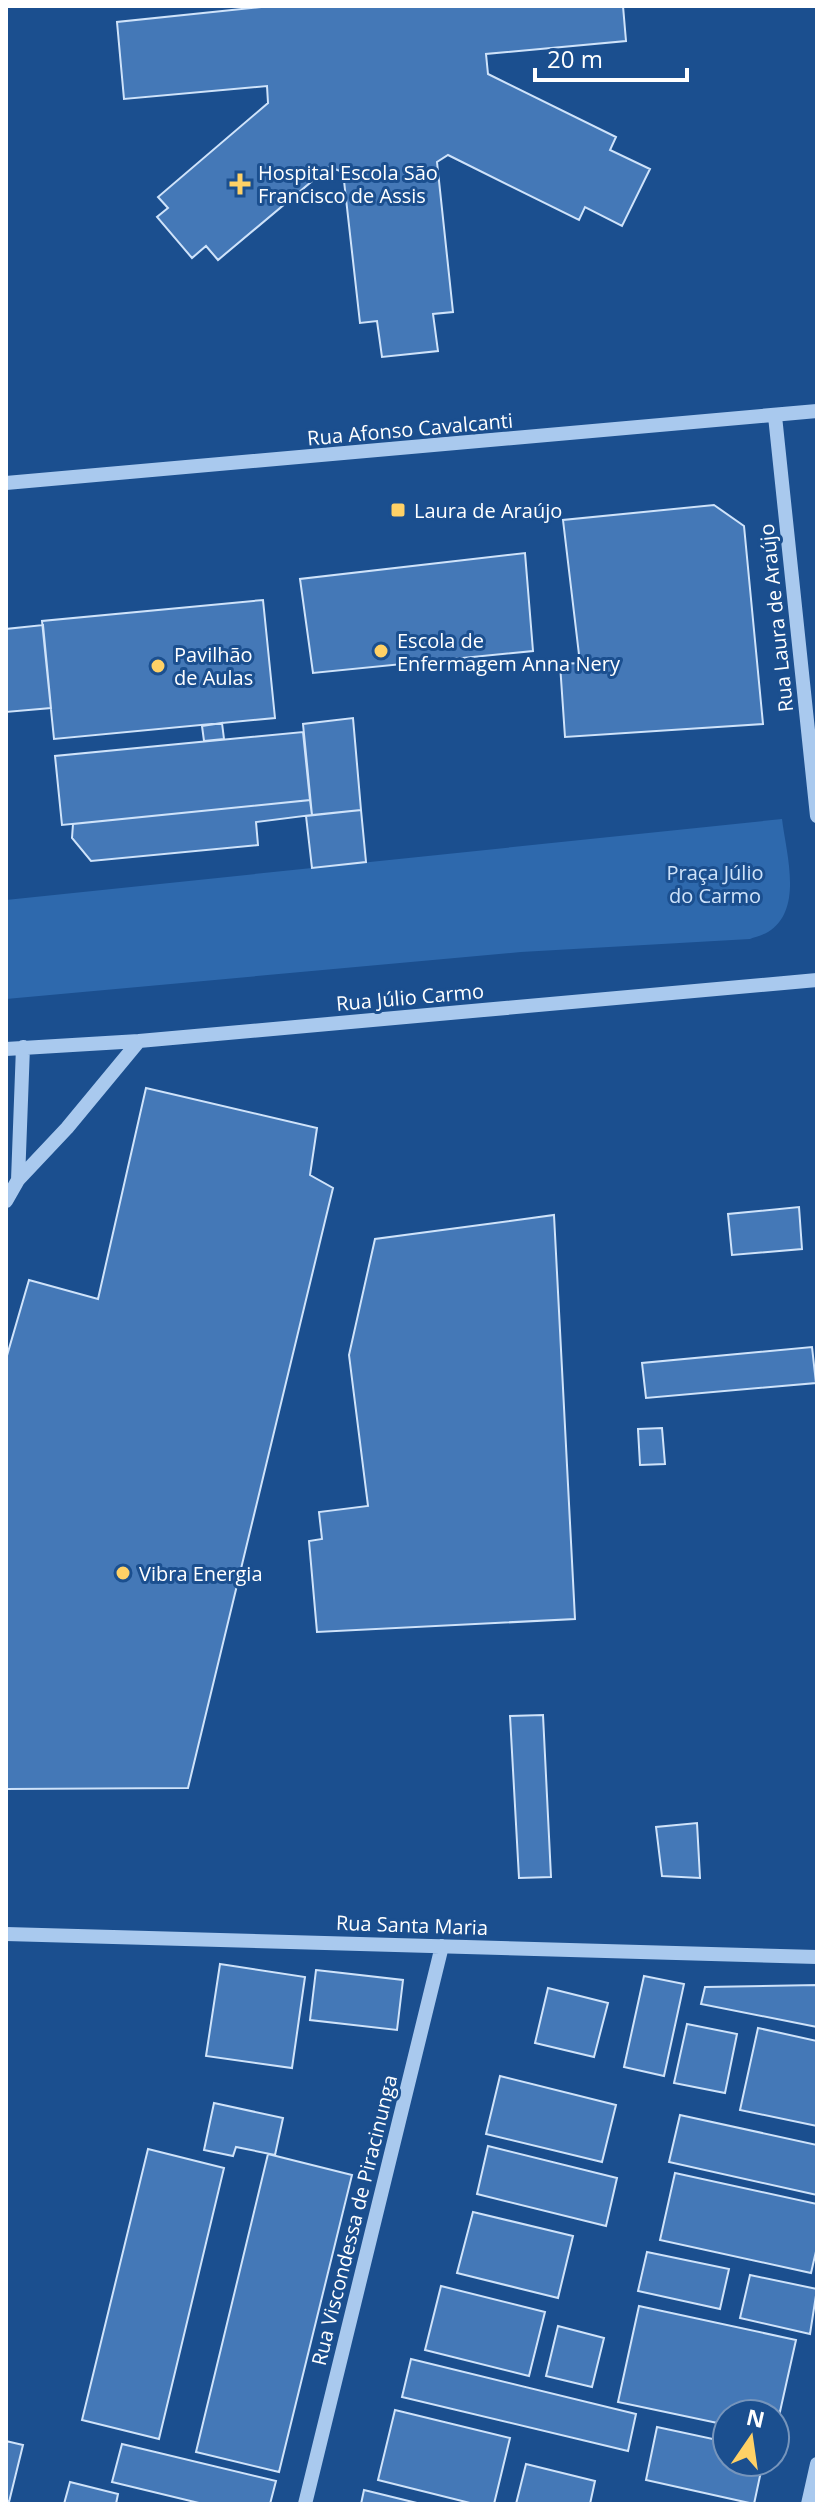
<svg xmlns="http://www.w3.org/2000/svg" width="823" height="2510" viewBox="0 0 823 2510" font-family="'Open Sans',sans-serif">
  <rect width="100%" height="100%" fill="#1b4f8f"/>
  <path fill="#2e69ad" d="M 782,819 C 786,853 804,910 768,932 C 763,935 755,937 750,939 L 521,952 L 6,999 L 6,900 Z"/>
  <path fill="#4478b7" stroke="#cfe3fa" stroke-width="2" d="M 623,6 L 626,41 L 486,54 L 488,74 L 616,137 L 610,150 L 650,169 L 622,226 L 585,207 L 579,220 L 448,155 L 437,162 L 453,312 L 433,314 L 438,351 L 382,357 L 377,321 L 360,323 L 343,172 L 329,167 L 218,260 L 206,246 L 192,258 L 157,217 L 168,208 L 158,197 L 268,103 L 267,86 L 124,99 L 117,22 L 271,6 Z
    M 714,505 L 744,526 L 763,724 L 565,737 L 560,664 L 580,663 L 563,520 Z
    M 525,553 L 533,651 L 313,673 L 300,579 Z
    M 263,600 L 275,718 L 54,739 L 42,621 Z
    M 43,625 L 51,708 L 6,712 L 6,629 Z
    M 353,718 L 361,810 L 312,815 L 303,724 Z
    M 222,723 L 224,739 L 204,741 L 202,726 Z
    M 303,732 L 310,800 L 62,825 L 55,756 Z
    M 310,800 L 312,815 L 256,822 L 258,845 L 91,861 L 72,838 L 73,824 Z
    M 361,810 L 366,862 L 312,868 L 306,816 Z
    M 146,1088 L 317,1128 L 310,1175 L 333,1188 L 188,1788 L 6,1789 L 6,1359 L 29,1280 L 98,1299 Z
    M 799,1207 L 802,1249 L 732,1255 L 728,1214 Z
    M 554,1215 L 575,1619 L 317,1632 L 309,1541 L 322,1539 L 319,1512 L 368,1506 L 349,1355 L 375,1239 Z
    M 812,1347 L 816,1383 L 646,1398 L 642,1363 Z
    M 662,1428 L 665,1464 L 640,1465 L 638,1429 Z
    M 543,1715 L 551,1877 L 519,1878 L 510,1716 Z
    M 697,1823 L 700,1878 L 662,1876 L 656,1827 Z
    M 220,1964 L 305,1977 L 292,2068 L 206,2056 Z
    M 316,1970 L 403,1980 L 397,2030 L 310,2020 Z
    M 644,1976 L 684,1984 L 664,2076 L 624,2067 Z
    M 817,1985 L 817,2027 L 701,2004 L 705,1987 Z
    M 548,1988 L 608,2003 L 594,2057 L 535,2043 Z
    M 687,2024 L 737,2034 L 725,2093 L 674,2083 Z
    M 758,2028 L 817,2041 L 817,2126 L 740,2110 Z
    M 500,2076 L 616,2105 L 602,2162 L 486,2134 Z
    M 214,2103 L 283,2118 L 275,2155 L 236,2147 L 233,2156 L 204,2150 Z
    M 680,2115 L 817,2145 L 817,2195 L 669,2162 Z
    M 488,2146 L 617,2178 L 606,2226 L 477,2194 Z
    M 148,2149 L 224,2168 L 159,2439 L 82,2420 Z
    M 268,2154 L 352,2175 L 279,2472 L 196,2452 Z
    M 675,2173 L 817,2204 L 817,2247 L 811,2273 L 660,2240 Z
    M 473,2212 L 573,2236 L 558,2298 L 457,2273 Z
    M 647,2252 L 729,2269 L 720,2309 L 638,2291 Z
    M 750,2275 L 817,2289 L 810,2334 L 740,2318 Z
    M 441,2286 L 545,2312 L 529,2376 L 425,2350 Z
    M 639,2306 L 796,2340 L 775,2434 L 775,2414 L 727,2414 L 727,2425 L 618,2402 Z
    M 558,2326 L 604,2338 L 592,2387 L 546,2376 Z
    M 411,2359 L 636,2414 L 628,2451 L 402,2397 Z
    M 395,2410 L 510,2438 L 494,2504 L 474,2504 L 378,2480 Z
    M 657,2427 L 727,2442 L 727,2462 L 763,2462 L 754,2504 L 646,2480 Z
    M 6,2441 L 23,2445 L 9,2502 L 6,2501 Z
    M 122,2444 L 276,2481 L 270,2504 L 203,2504 L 112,2482 Z
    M 526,2464 L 595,2481 L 590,2504 L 516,2504 Z
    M 70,2482 L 118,2494 L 116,2504 L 64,2504 Z
    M 364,2490 L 421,2504 L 361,2504 Z"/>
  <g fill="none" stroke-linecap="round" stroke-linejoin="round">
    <path stroke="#a9c9ee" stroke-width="14" d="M 775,416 L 817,816
      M 6,483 L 817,411
      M 6,1049 L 139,1041 L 817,980
      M 18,1180 L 67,1128 L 139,1041
      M 6,1201 L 18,1180 L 23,1047
      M 6,1934 L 817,1957
      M 305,2504 L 442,1946
      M 808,2504 L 817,2464"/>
  </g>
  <g fill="#ffd166" stroke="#1b4f8f" stroke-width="3">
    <path d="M236 172h8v8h8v8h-8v8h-8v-8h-8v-8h8z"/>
    <rect x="390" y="502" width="16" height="16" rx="4"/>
    <circle cx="381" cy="651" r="8"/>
    <circle cx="158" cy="666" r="8"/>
    <circle cx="123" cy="1573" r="8"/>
  </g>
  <g text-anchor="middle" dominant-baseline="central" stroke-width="6" stroke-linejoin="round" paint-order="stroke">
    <g font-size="20" fill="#fff" stroke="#1b4f8f" text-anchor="start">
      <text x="258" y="172">Hospital Escola São<tspan x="258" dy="23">Francisco de Assis</tspan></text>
      <text x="414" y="510">Laura de Araújo</text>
      <text x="397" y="640">Escola de<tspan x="397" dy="23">Enfermagem Anna Nery</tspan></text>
      <text x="174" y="654">Pavilhão<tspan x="174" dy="23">de Aulas</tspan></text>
      <text x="139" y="1573">Vibra Energia</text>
    </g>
    <g font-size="20" fill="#fff" stroke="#1b4f8f">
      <text transform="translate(410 429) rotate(-5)">Rua Afonso Cavalcanti</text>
      <text transform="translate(776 618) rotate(-96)">Rua Laura de Araújo</text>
      <text transform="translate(410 997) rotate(-5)">Rua Júlio Carmo</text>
      <text transform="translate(412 1925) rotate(2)">Rua Santa Maria</text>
      <text transform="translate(354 2220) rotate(-76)">Rua Viscondessa de Piracinunga</text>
    </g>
    <g font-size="20" fill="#cfe3fa" stroke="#1b4f8f">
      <text x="715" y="872">Praça Júlio<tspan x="715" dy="23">do Carmo</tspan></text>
    </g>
  </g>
  <rect width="823" height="2510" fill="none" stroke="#ffffff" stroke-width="16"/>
  <g transform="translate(751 2438) rotate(13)"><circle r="38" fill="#1b4f8f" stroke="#7695bc" stroke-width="2"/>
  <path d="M0-6L14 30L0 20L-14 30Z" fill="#ffd166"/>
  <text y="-12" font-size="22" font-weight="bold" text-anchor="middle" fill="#ffffff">N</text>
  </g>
  <path d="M535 68v12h152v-12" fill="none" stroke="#ffffff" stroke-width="4"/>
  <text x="547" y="68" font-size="24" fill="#ffffff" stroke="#1b4f8f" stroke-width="6" paint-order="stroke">20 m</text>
</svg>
